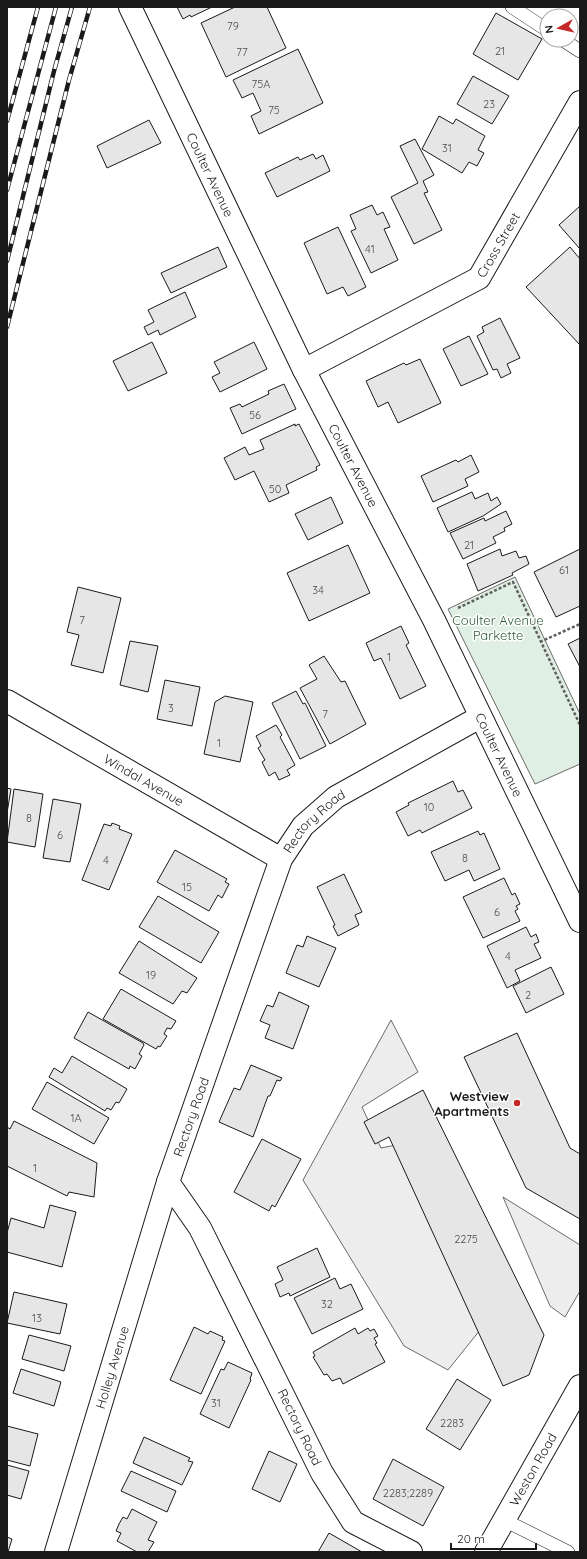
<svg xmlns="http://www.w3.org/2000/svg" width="587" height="1559" viewBox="0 0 587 1559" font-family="Quicksand,sans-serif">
  <rect width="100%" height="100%" fill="#fff"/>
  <path fill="#e0efe3" stroke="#6a6a6a" d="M 515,577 L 580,714 L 580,764 L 535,784 L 448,609 Z"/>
  <path fill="#ededed" stroke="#6a6a6a" d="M 391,1020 L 418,1072 L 362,1107 L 381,1148 L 396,1145 L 480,1330 L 448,1370 L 404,1346 L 303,1180 Z
    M 503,1197 L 580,1245 L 580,1291 L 565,1317 L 550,1306 Z"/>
  <path fill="#e6e6e6" stroke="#1a1a1a" d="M 177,7 L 212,7 L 191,17 L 190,15 L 183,19 Z
    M 235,7 L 267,7 L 286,48 L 226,77 L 201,23 Z
    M 496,13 L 542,39 L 518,80 L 473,54 Z
    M 298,49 L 323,103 L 259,134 L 251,116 L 261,111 L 253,93 L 242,98 L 233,80 Z
    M 473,76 L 509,96 L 492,124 L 457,104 Z
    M 439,116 L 453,124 L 456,119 L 485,136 L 478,150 L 484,153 L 477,166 L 469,162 L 462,173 L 422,149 Z
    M 149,120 L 161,143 L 107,168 L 97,146 Z
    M 415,139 L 434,175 L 423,181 L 428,192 L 424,193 L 442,230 L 414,244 L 391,197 L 418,183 L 400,146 Z
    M 313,154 L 316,159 L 323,155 L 330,171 L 277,197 L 265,173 L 298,157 L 300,160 Z
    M 372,205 L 377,215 L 383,212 L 390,227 L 384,229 L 398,260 L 371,273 L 351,231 L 356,229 L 350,215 Z
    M 580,206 L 580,249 L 559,225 Z
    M 338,227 L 366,287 L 348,296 L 343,287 L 327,294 L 304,243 Z
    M 218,247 L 227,267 L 171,293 L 161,273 Z
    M 570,247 L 580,259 L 580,345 L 526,287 Z
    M 185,292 L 196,317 L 160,335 L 158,330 L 148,335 L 144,327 L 154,322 L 148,310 Z
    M 500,318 L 520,358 L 507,364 L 511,373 L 501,378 L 497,369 L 493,370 L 477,336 L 484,332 L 482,327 Z
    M 469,336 L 488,374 L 461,386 L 443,349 Z
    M 152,342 L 167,373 L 128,391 L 113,361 Z
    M 254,342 L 267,369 L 220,392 L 212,377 L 220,373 L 214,362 Z
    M 420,359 L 441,403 L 398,423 L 388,402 L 378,407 L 366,381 L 404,363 L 406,365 Z
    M 284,384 L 296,409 L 242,434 L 230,408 L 240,404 L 242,407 L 269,394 L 268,391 Z
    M 295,424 L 295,426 L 299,424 L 320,465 L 316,467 L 317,470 L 286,485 L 289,493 L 269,502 L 254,471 L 235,480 L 224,458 L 245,447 L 249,455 L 264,449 L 260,440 Z
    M 471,455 L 479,472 L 465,479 L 468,486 L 433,502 L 421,476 L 456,460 L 458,462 Z
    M 472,492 L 475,499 L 488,493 L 491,501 L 497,497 L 501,504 L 483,516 L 448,532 L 437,508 Z
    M 331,497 L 343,523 L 308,540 L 295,514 Z
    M 506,511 L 512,524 L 504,528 L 505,531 L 493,537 L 496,543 L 463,559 L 450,533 L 484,518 L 485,521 Z
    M 348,545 L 370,593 L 309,621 L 287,573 Z
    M 500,549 L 502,556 L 516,551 L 519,558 L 526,556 L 529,564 L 512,573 L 513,575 L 478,591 L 467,564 Z
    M 580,549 L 580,606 L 556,617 L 534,572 Z
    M 78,587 L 121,598 L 103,673 L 71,665 L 79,635 L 67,632 Z
    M 401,626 L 409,643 L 406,645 L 426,686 L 400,699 L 381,658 L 374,661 L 366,643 Z
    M 580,638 L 580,667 L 568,644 Z
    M 130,641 L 158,646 L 148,692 L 120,685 Z
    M 324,656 L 341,682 L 345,681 L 366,724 L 330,744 L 300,688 L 317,679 L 309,665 Z
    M 165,680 L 200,687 L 192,726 L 157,719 Z
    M 296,691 L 303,704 L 305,703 L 326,746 L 300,759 L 272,703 Z
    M 225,696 L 253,702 L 240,762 L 204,754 L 215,702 Z
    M 276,725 L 282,735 L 280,737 L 295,765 L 287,770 L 290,775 L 279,780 L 275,772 L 269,776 L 262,762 L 265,760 L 258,748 L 261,746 L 256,736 Z
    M 453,781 L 458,792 L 463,790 L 472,808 L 422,833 L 420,830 L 408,836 L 396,812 L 409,805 L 408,803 Z
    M 7,788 L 11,789 L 7,813 Z
    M 14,789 L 43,794 L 35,847 L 7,842 Z
    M 53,799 L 81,804 L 70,862 L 43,858 Z
    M 112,823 L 120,826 L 119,829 L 132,834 L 109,890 L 82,880 L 104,824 L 111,826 Z
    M 478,831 L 480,835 L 484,833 L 500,869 L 474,881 L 469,870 L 445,881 L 431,852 Z
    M 175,850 L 227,879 L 225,882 L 229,884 L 222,898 L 218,895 L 209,911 L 157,882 Z
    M 344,874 L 362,912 L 355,915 L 359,925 L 338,936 L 333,926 L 335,925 L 317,887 Z
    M 504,878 L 512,895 L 515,893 L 520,904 L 516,906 L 518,909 L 515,911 L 520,921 L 483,938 L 463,897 Z
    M 158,896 L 219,932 L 201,963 L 139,927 Z
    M 526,927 L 531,937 L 536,934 L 539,942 L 534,944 L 541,958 L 515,970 L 520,981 L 507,988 L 487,946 Z
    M 307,936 L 336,948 L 319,987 L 286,973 L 297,945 L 303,947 Z
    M 139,941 L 197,978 L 187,993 L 182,991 L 173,1004 L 119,973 Z
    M 551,967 L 564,994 L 526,1013 L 513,986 Z
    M 121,989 L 176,1021 L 171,1029 L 167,1028 L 164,1034 L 167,1036 L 160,1047 L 158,1046 L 156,1049 L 103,1019 Z
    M 279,992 L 309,1006 L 293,1049 L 265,1038 L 270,1025 L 260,1021 L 267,1005 L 273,1007 Z
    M 88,1012 L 143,1043 L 144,1045 L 139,1054 L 142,1056 L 135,1069 L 130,1066 L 129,1069 L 74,1038 Z
    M 517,1033 L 570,1148 L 580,1154 L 580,1219 L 526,1188 L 464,1057 Z
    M 72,1056 L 127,1089 L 119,1103 L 116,1102 L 111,1110 L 107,1108 L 105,1111 L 49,1077 L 54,1068 L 62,1073 Z
    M 251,1065 L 282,1078 L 280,1081 L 277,1080 L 270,1096 L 268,1096 L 253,1137 L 219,1122 L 234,1088 L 240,1090 Z
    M 47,1082 L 109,1118 L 94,1144 L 32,1109 Z
    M 423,1090 L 544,1335 L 529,1375 L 503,1386 L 389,1137 L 375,1144 L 364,1122 Z
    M 14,1121 L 97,1163 L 94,1197 L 69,1192 L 67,1196 L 7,1166 L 7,1127 L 10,1129 Z
    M 262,1139 L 301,1159 L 275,1207 L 272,1205 L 269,1211 L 234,1192 Z
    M 50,1205 L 76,1212 L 62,1267 L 7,1252 L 7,1233 L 11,1218 L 44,1228 Z
    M 317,1248 L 330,1277 L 290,1296 L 289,1293 L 280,1297 L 275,1284 L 283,1280 L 277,1267 Z
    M 335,1278 L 340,1289 L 351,1284 L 363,1309 L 312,1334 L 294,1298 Z
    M 14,1292 L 67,1304 L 60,1334 L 7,1323 Z
    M 194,1327 L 208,1334 L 210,1331 L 223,1337 L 222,1340 L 225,1341 L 201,1394 L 170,1380 Z
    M 355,1328 L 358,1334 L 368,1328 L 370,1331 L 374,1329 L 378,1336 L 374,1338 L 377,1343 L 375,1344 L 385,1362 L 343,1384 L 340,1378 L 332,1381 L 327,1374 L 324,1375 L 313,1357 L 315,1356 L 313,1352 Z
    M 29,1335 L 71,1346 L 64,1371 L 22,1359 Z
    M 228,1362 L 252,1373 L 250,1379 L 251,1380 L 229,1428 L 200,1414 L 221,1369 L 224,1370 Z
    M 21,1369 L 61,1382 L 54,1406 L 13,1393 Z
    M 457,1379 L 491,1400 L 460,1450 L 426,1429 Z
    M 7,1426 L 38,1434 L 30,1466 L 7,1460 Z
    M 144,1437 L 190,1458 L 188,1461 L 193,1462 L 182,1485 L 133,1463 Z
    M 269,1451 L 297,1464 L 280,1502 L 252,1489 Z
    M 393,1459 L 444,1487 L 423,1526 L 373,1499 Z
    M 7,1465 L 29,1471 L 21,1499 L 7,1495 Z
    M 131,1471 L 176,1491 L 167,1512 L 121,1491 Z
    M 132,1509 L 157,1522 L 148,1540 L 154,1542 L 148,1552 L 137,1552 L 117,1541 L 121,1533 L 116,1531 L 119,1524 L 123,1517 L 127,1519 Z
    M 329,1533 L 362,1552 L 318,1552 Z
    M 7,1537 L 12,1539 L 8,1552 L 7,1552 Z"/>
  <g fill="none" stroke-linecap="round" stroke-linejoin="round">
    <g stroke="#1a1a1a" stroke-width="14">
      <path id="lane" d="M 512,7 L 547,30
        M 563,40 L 580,51
        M 504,1520 L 568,1552"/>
    </g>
    <g stroke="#1a1a1a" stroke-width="24">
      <g id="street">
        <path id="s1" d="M 130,7 L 304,370 L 434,620 L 580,921"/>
        <path id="s2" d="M 304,370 L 479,278 L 580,102"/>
        <path id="s3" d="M 7,701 L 281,859"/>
        <path id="s4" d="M 56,1552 L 168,1182"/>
        <path id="s5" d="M 411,1552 L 353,1522 L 322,1473 L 200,1228 L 168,1182 L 281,859 L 303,826 L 336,797 L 480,717"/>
      </g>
    </g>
    <g stroke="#1a1a1a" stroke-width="24">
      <g id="secondary">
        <path id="s6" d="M 486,1552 L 580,1386"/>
      </g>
    </g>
    <path stroke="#5f5f5f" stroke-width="2.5" stroke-dasharray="3 2" stroke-linecap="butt" d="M 458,608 L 513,582 L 580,725
      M 540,642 L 580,624"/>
    <use href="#lane" stroke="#fff" stroke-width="13"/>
    <use href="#street" stroke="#fff" stroke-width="22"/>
    <use href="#secondary" stroke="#fff" stroke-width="22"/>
    <g stroke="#1a1a1a" stroke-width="4.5">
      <path id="rail" d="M 7,121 L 38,7
        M 7,190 L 56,7
        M 7,261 L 54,71 L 72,7
        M 7,327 L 69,80 L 90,7"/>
    </g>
    <use href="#rail" stroke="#fff" stroke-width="3" stroke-dasharray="9" stroke-linecap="butt"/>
  </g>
  <circle fill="#c62828" stroke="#fff" stroke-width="1.5" cx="517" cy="1103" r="4"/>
  <g text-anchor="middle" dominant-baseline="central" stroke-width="3" stroke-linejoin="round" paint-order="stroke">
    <g font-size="11" fill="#4d4d4d">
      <text x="233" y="26">79</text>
      <text x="500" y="51">21</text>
      <text x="242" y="52">77</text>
      <text x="261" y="84">75A</text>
      <text x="489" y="104">23</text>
      <text x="274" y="110">75</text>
      <text x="447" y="148">31</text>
      <text x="370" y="249">41</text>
      <text x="255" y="415">56</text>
      <text x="275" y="489">50</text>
      <text x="469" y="545">21</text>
      <text x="564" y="570">61</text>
      <text x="318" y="590">34</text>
      <text x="82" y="620">7</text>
      <text x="389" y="657">1</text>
      <text x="171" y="708">3</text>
      <text x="325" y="714">7</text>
      <text x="219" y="743">1</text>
      <text x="429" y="807">10</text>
      <text x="29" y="818">8</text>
      <text x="60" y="835">6</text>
      <text x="465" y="858">8</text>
      <text x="106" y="860">4</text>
      <text x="187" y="887">15</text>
      <text x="497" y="912">6</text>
      <text x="508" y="956">4</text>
      <text x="151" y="975">19</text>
      <text x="528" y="995">2</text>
      <text x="76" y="1118">1A</text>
      <text x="35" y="1168">1</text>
      <text x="466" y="1239">2275</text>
      <text x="327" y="1304">32</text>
      <text x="37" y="1318">13</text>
      <text x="216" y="1403">31</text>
      <text x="452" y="1423">2283</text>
      <text x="408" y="1493">2283;2289</text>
    </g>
    <g font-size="13" fill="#1a1a1a" stroke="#fff">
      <text stroke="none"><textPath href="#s1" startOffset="186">Coulter Avenue</textPath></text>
      <text stroke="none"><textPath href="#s2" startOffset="236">Cross Street</textPath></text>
      <text stroke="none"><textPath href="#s1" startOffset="510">Coulter Avenue</textPath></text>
      <text stroke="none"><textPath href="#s1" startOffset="834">Coulter Avenue</textPath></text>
      <text stroke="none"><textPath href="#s3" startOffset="158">Windal Avenue</textPath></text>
      <text stroke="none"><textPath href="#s5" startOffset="846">Rectory Road</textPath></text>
      <text stroke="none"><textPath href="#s5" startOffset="522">Rectory Road</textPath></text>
      <text stroke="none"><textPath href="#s4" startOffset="193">Holley Avenue</textPath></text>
      <text transform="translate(300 1427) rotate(64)">Rectory Road</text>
      <text stroke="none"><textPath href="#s6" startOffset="95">Weston Road</textPath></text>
    </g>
    <g font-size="13" fill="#2b5a34" stroke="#fff">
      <text x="498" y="620">Coulter Avenue<tspan x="498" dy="15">Parkette</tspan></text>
    </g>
    <g font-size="13" font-weight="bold" fill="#1a1a1a" stroke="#fff" text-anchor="end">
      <text x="509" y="1096">Westview<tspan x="509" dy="15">Apartments</tspan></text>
    </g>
  </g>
  <rect width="587" height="1559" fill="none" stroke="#1a1a1a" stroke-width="16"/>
  <g transform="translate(559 28) rotate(262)"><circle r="19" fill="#ffffff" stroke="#a3a3a3"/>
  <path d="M0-3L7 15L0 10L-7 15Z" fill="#c62828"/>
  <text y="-6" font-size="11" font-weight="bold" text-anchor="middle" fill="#1a1a1a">N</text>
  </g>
  <path d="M451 1543v6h85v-6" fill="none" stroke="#1a1a1a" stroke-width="2"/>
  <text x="457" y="1543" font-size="12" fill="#1a1a1a" stroke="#ffffff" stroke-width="3" paint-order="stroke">20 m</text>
</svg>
